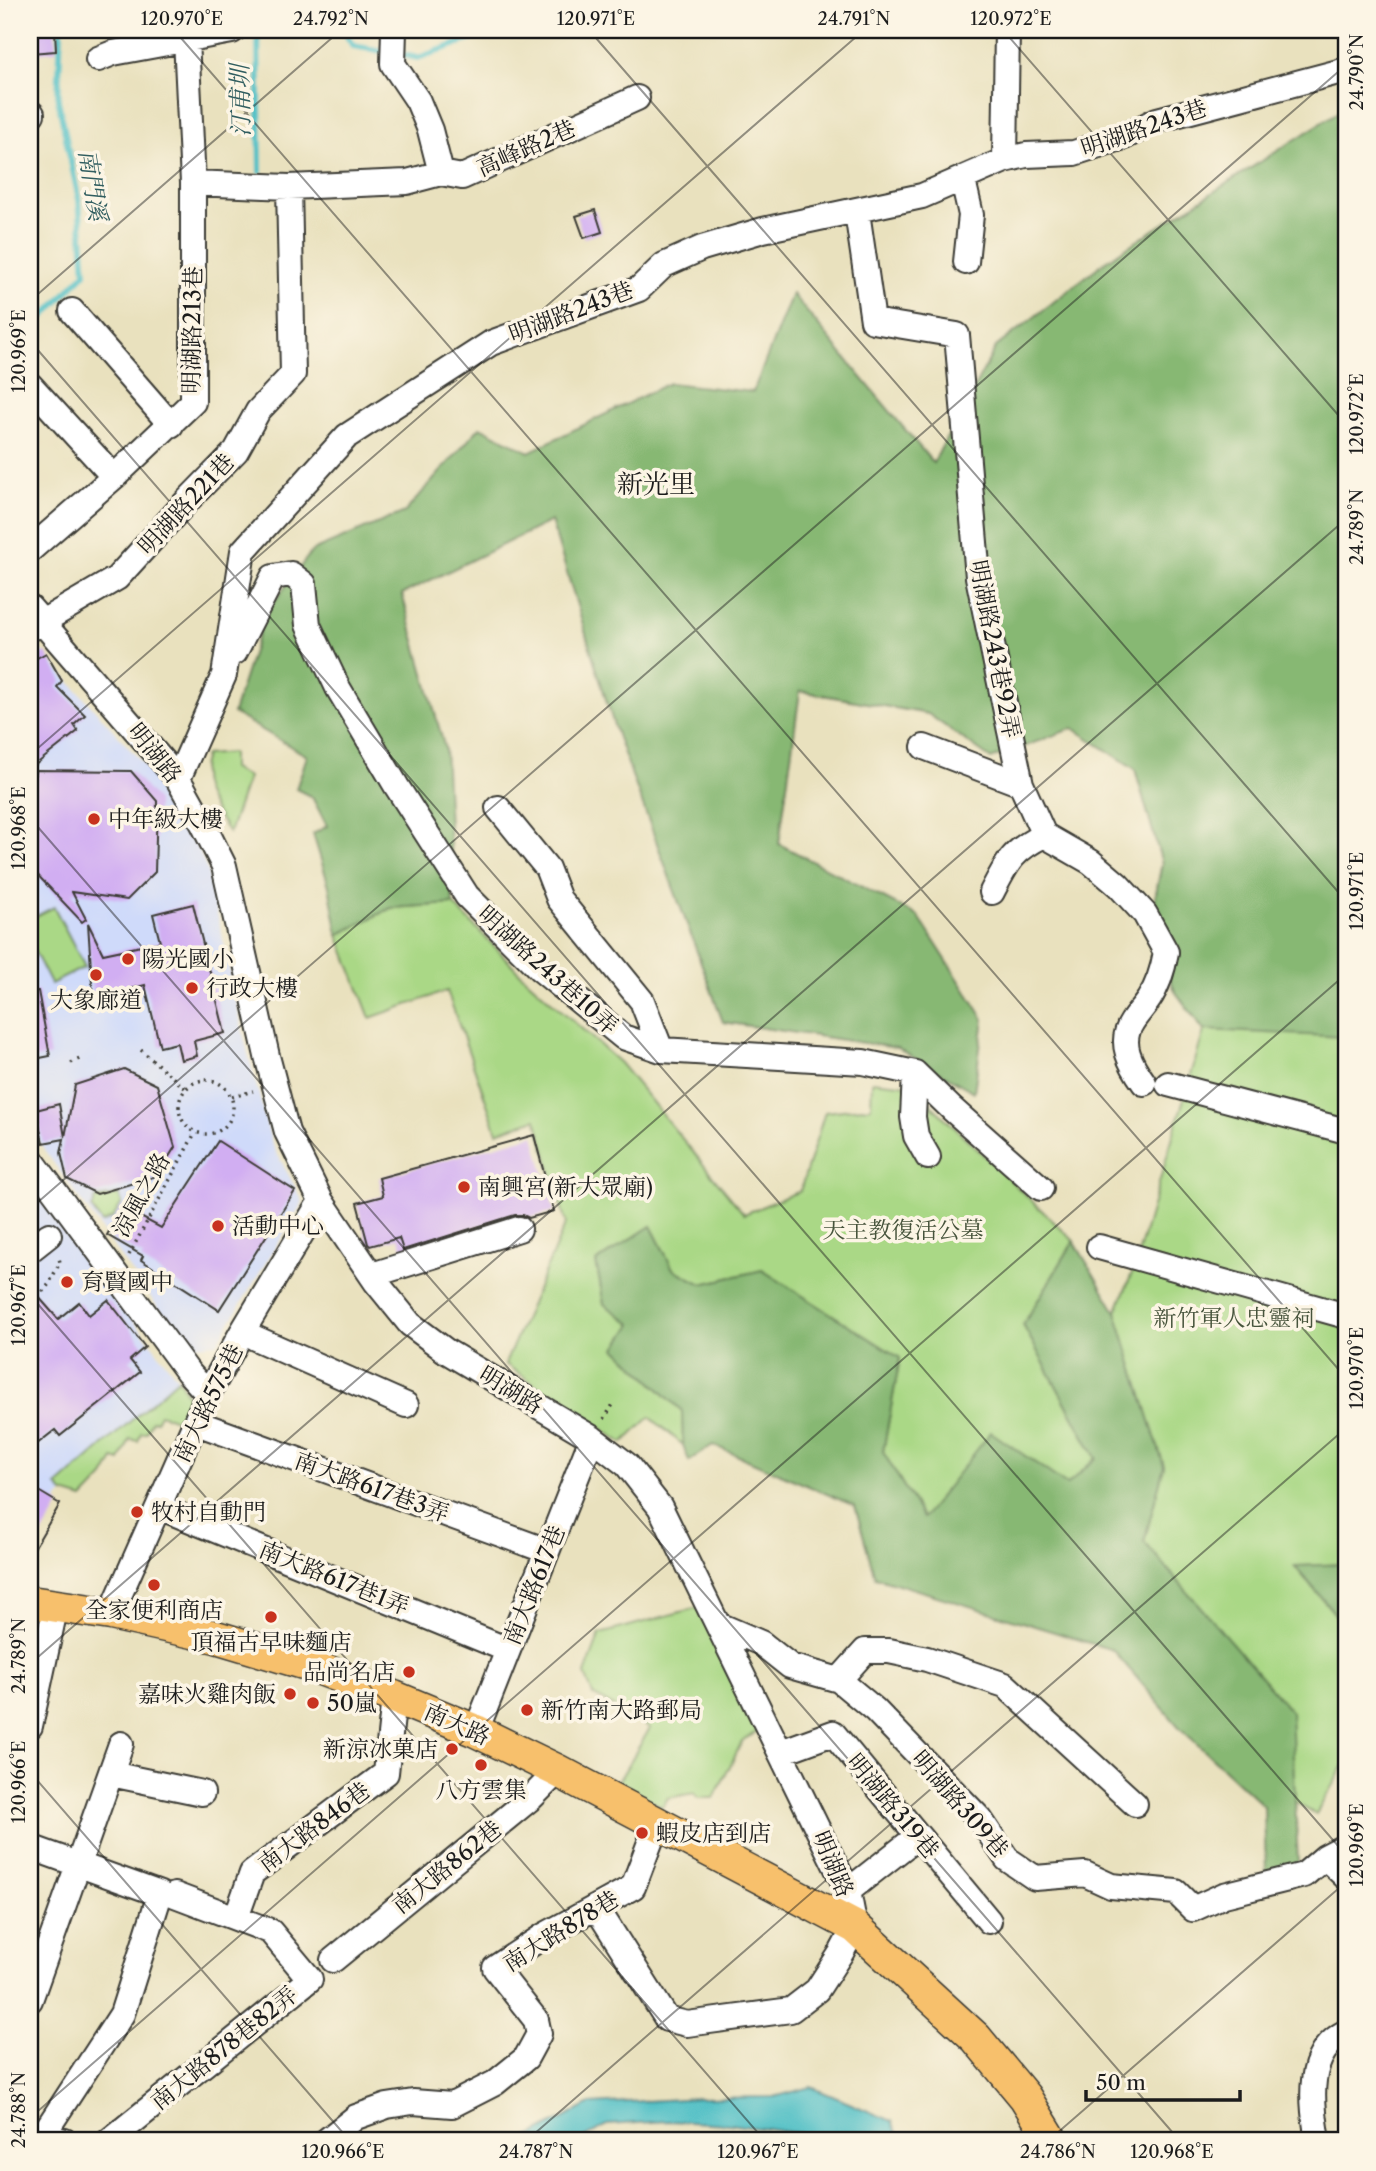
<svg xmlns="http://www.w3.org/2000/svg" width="1376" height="2171" viewBox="0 0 1376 2171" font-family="'Libre Caslon Text','Noto Serif TC',serif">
  <rect width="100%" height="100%" fill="#fcf5e5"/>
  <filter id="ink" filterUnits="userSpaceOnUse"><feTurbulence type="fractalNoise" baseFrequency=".0143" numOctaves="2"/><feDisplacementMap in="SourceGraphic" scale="14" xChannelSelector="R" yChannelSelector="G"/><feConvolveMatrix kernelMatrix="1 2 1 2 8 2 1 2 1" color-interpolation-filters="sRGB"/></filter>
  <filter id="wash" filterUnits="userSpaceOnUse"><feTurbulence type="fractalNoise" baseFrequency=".00686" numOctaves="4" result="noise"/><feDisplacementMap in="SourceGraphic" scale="28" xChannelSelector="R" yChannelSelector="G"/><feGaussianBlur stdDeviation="1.57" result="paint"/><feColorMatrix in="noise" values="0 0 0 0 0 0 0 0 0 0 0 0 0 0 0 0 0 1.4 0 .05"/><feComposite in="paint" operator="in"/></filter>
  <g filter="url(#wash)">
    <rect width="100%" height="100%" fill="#e9e1be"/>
    <path fill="#cfdafa" d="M 41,650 L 156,778 L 190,829 L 208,872 L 246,1046 L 272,1144 L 303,1202 L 217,1343 L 186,1346 L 30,1130 L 30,656 Z
      M 30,1184 L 178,1379 L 57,1486 L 63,1493 L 30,1538 Z"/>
    <path fill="#aad886" stroke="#637a51" stroke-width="2" d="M 232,753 L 232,769 L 248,777 L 229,833 C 213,807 194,787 205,755 Z
      M 1135,769 L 1326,1036 L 1346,1037 L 1346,1564 L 1295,1567 L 1346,1627 L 1346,1762 L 1316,1814 L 1295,1802 L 1290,1711 L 1144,1542 L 1164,1466 L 1116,1312 L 1133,1271 L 1204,1031 L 1175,991 L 1150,924 L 1162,863 Z
      M 453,904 L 522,975 L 620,1063 L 744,1214 L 800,1191 L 825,1112 L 871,1107 L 872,1081 L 910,1085 L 1074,1241 L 1023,1325 L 1096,1458 L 1068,1485 L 923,1518 L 883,1452 L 900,1358 L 762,1270 L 702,1284 L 673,1269 L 651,1226 L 596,1262 L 604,1304 L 632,1324 L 616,1348 L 682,1411 L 683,1445 L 650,1417 L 623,1443 L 505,1364 L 566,1223 L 536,1119 L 497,1132 L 447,991 L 370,1018 L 338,935 L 391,908 Z
      M 54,907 L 85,967 L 51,984 L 30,943 L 30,919 Z
      M 119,1195 L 122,1203 L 113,1218 L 102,1223 L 92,1209 L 96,1198 Z
      M 178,1379 C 189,1394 192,1405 186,1424 L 160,1414 L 156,1421 L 152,1420 L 146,1433 L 141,1433 L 138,1441 L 130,1439 L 120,1461 L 114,1459 L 104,1477 L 83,1499 L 63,1493 L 57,1486 Z
      M 699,1607 L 759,1731 L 743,1740 L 714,1798 L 699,1798 L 694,1793 L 668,1798 L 662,1807 L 618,1782 L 650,1728 L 593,1695 L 585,1674 L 600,1634 Z"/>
    <path fill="#87b873" stroke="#526a48" stroke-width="2" d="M 1346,107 L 1346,1037 L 1204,1030 L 1175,991 L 1150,924 L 1162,863 L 1135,769 L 1073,728 L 991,759 L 928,714 L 800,691 L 779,844 L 918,916 L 984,1019 L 974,1092 L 897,1048 L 723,1022 L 617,735 L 551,521 L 402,594 L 445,749 L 453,904 L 391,908 L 338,935 L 329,886 L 313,834 L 327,826 L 312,797 L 296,789 L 307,756 L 233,713 L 265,614 L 312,551 L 405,512 L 480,427 L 529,452 L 669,383 L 753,392 L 792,294 L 933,463 L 996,347 L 1107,260 Z
      M 651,1226 L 673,1269 L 702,1284 L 762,1270 L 900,1358 L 883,1452 L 923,1518 L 991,1432 L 1067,1485 L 1096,1458 L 1023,1325 L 1074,1241 L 1116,1312 L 1164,1466 L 1144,1542 L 1291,1711 L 1298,1864 L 1266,1874 L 1264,1806 L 1180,1728 L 1113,1650 L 875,1577 L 855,1506 L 713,1445 L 689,1461 L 683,1445 L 682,1411 L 616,1348 L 632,1324 L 604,1304 L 596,1262 Z
      M 1346,1564 L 1346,1627 L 1295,1566 Z"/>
    <path fill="#51c0c6" stroke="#366e71" stroke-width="2" d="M 811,2087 L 892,2121 L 901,2141 L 823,2141 L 820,2136 L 728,2124 L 669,2121 L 607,2125 L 580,2141 L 522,2141 L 590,2104 L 700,2098 L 774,2097 Z"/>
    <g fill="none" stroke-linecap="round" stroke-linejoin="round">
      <path stroke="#51c0c6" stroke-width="6" d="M 258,30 L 260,171
        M 343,30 L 353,46 L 388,52
        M 398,54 L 418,58 L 496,30
        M 30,318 L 43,317 L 85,273 L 79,200 L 58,100 L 61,30
        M 30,643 L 42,636"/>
    </g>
    <g id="blocks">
      <path fill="#d1aef2" d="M 30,30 L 55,30 L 56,51 L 30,53 Z
        M 595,210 L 602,232 L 584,238 L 576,216 Z
        M 46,653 L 62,681 L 57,687 L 85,715 L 74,725 L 78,731 L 30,769 L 30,662 Z
        M 35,770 L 131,771 L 157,801 L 155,872 L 127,900 L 72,892 L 86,919 L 82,922 L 30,867 Z
        M 193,904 L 225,1033 L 194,1041 L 197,1056 L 181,1060 L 177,1043 L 160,1047 L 145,985 L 93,999 L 88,923 L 103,954 L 160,942 L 153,914 Z
        M 30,991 L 38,991 L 50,1056 L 30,1060 Z
        M 124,1069 L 157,1085 L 175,1147 L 157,1176 L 97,1194 L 67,1179 L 61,1153 L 64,1139 L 43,1143 L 36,1110 L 59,1104 L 65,1137 L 75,1085 Z
        M 534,1135 L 554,1211 L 529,1218 L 523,1215 L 515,1215 L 403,1250 L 399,1238 L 370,1246 L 368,1244 L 357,1203 L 383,1196 L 379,1178 Z
        M 218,1141 L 295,1191 L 219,1310 L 141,1260 L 143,1256 L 107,1235 L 122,1207 L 161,1228 Z
        M 30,1287 L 58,1319 L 79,1302 L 89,1315 L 108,1300 L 145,1347 L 130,1360 L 140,1372 L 60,1436 L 55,1430 L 37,1444 L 30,1435 Z
        M 30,1486 L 60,1504 L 30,1555 Z"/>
    </g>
  </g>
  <g filter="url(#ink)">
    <use href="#blocks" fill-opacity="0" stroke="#3b3a34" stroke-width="2"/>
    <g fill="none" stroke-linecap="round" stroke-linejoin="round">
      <g stroke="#3b3a34" stroke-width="28">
        <path id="minor" d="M 394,30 L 393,64 L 418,101 L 430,130 L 441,173
          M 98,59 L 113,53 L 232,31
          M 30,114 L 32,114
          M 1005,160 L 1007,30
          M 963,180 L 971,215 L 966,262
          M 193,183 L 289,187 L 407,182 L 441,173 L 462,177 L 637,98
          M 857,212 L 873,321 L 957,335 L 978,577 L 1021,784 L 1044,835 L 1091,862 L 1118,885 L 1145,914 L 1166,952 C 1163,969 1159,984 1149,999 C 1144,1007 1137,1014 1132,1022 C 1118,1043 1131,1065 1144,1083
          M 72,311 L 171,425
          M 30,385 L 114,477
          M 30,550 L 114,477 L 193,402 L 193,183 L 186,39
          M 30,608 L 178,779 L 203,824 L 224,866 L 267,1056 L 287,1132 L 321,1201 L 376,1282 L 410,1324 L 446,1351 L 592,1438 L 627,1465 L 660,1507 L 848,1891 L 855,1927 L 841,1953 L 817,1990 L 791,2010 L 687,2024 L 667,2019 L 596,1907
          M 30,629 L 117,578 L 187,501 L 236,451 L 258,411 L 293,374 L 289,187
          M 235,652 L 273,577 L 291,574 L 304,584 L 308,625 L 338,688 L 397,787 L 467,896 L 540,969 L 623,1037 L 661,1050 L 863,1062 L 915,1073 L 952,1109 L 1041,1188
          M 924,747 L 1021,784
          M 178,779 L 224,675 L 243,551 L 347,436 L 491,343 L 639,289 L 664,265 L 702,248 L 763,230 L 922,196 L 1005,160 L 1026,155 L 1074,153 L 1124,137 L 1157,120 L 1346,70
          M 498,808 L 547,868 L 559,899 L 642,1001 L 661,1050
          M 992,892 C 1008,861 1012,851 1044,835
          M 915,1073 L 913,1117 L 916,1136 L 928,1157
          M 1168,1084 L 1346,1131
          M 30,1158 L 188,1372 L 208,1394
          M 1099,1247 L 1346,1316
          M 30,1250 L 49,1235
          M 372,1275 L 519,1229
          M 255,1338 L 406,1405
          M 197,1423 L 547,1551
          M 159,1507 L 508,1650
          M 111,1614 L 208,1394 L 241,1334 L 321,1201
          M 719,1625 L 761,1643 L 790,1666 L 839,1680 L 875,1710 L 980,1819 L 1007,1859 L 1035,1878 L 1085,1874 L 1111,1886 L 1176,1892 L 1193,1909 L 1224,1895 L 1304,1875 L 1325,1857 L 1346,1846
          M 839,1680 L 865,1651 L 889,1651 L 927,1659 L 1005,1685 L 1135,1804
          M 30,1726 L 56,1605
          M 476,1731 L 592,1438
          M 781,1752 L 833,1733 L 989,1921
          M 111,1774 L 202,1793
          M 30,1847 L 160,1894 L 122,2014 L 39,2141
          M 1325,1857 L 1346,1877
          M 848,1891 L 918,1836
          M 236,1918 L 252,1873 L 386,1773 L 394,1697
          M 333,1960 L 531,1798 L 558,1771
          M 30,2000 L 121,1744
          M 30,2132 L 65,2141
          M 109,2141 L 310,1979 L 270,1931 L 175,1895
          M 326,2141 L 356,2117 L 387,2106 L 413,2102 L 452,2105 L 495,2083 L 526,2058 L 539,2034 L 536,2020 L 495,1968 L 545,1935 L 633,1887 L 657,1824
          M 1318,2141 C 1312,2103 1304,2053 1346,2032"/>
      </g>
      <g stroke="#3b3a34" stroke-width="35">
        <path id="major" d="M 30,1602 L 111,1614 L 216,1637 L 310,1665 L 394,1697 L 476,1731 L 558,1771 L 855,1927 L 976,2038 L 1025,2097 L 1052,2141"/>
      </g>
      <path stroke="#3b3a34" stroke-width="3.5" stroke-dasharray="2 5" stroke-linecap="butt" d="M 141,1050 L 186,1089
        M 71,1063 L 80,1059
        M179 1107a27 27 0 1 1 54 0a27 27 0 1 1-54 0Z
        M 232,1097 L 253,1091
        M 30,1209 L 37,1218
        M 129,1255 L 195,1133
        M 38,1297 L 49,1284 L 60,1262 L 58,1255
        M 604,1419 L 614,1403"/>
      <use href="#minor" stroke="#fff" stroke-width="24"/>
      <use href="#major" stroke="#f7c06c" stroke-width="32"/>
    </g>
  </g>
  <path fill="none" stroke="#1c1c1c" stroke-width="2" stroke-opacity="0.45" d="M 174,30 L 1346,1378M 589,30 L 1346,901M 1003,30 L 1346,424M 30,301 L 341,30M 30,341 L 1346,1855M 30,755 L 864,30M 30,818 L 1180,2141M 30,1209 L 1346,65M 30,1295 L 765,2141M 30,1664 L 1346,519M 30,1772 L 350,2141M 30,2118 L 1346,974M 526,2141 L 1346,1428M 1048,2141 L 1346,1882"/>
  <g fill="#c8321e" stroke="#fcf5e5" stroke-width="2.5">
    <circle cx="94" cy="819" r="7"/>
    <circle cx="128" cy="959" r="7"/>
    <circle cx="96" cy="975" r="7"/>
    <circle cx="192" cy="988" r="7"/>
    <circle cx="464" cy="1187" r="7"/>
    <circle cx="218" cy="1226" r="7"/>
    <circle cx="67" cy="1282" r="7"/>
    <circle cx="137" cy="1512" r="7"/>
    <circle cx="154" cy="1585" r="7"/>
    <circle cx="271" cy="1617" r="7"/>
    <circle cx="409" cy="1672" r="7"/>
    <circle cx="290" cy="1694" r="7"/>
    <circle cx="313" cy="1703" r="7"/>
    <circle cx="527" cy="1710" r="7"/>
    <circle cx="452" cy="1749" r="7"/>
    <circle cx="481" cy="1765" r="7"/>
    <circle cx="642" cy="1833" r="7"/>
  </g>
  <g text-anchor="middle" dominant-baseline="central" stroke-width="7" stroke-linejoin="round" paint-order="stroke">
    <g font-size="23" fill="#1c1c1c" stroke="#fcf5e5">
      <text transform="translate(1144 128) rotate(-19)">明湖路243巷</text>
      <text transform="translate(526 148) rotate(-24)">高峰路2巷</text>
      <text transform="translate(571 312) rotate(-21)">明湖路243巷</text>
      <text transform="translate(192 330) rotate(-89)">明湖路213巷</text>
      <text transform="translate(186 504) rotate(-47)">明湖路221巷</text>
      <text transform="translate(995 649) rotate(79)">明湖路243巷92弄</text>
      <text transform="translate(155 753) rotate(51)">明湖路</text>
      <text transform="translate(548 970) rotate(42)">明湖路243巷10弄</text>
      <text transform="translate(141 1195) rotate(-61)">涼風之路</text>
      <text transform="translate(511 1390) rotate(31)">明湖路</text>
      <text transform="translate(208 1403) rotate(-64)">南大路575巷</text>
      <text transform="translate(372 1487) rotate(20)">南大路617巷3弄</text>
      <text transform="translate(334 1578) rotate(22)">南大路617巷1弄</text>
      <text transform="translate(534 1585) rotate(-68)">南大路617巷</text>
      <text transform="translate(457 1724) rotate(24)">南大路</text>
      <text transform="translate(960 1804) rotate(49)">明湖路309巷</text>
      <text transform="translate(893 1806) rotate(50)">明湖路319巷</text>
      <text transform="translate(314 1827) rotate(-37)">南大路846巷</text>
      <text transform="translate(833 1864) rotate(67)">明湖路</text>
      <text transform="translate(447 1867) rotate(-39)">南大路862巷</text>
      <text transform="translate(561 1931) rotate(-32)">南大路878巷</text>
      <text transform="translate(224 2048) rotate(-39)">南大路878巷82弄</text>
    </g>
    <g font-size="23" fill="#1c1c1c" stroke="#fcf5e5" text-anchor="start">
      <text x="108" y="819">中年級大樓</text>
      <text x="142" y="959">陽光國小</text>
      <text x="206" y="988">行政大樓</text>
      <text x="96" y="1000" text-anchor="middle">大象廊道</text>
      <text x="478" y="1187">南興宮(新大眾廟)</text>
      <text x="232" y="1226">活動中心</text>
      <text x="81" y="1282">育賢國中</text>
      <text x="151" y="1512">牧村自動門</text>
      <text x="154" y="1610" text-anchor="middle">全家便利商店</text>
      <text x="271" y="1642" text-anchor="middle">頂福古早味麵店</text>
      <text x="395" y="1672" text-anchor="end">品尚名店</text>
      <text x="276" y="1694" text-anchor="end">嘉味火雞肉飯</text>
      <text x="327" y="1703">50嵐</text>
      <text x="541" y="1710">新竹南大路郵局</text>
      <text x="438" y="1749" text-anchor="end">新涼冰菓店</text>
      <text x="481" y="1790" text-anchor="middle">八方雲集</text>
      <text x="656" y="1833">蝦皮店到店</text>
    </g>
    <g font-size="23" fill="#47543c" stroke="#fcf5e5">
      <text x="903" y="1230">天主教復活公墓</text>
      <text x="1234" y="1318">新竹軍人忠靈祠</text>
    </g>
    <g font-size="24" font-style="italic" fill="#315e60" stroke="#fcf5e5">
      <text transform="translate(240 101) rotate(-91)">汀甫圳</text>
      <text transform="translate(93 185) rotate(81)">南門溪</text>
    </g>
    <g font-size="26" fill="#1c1c1c" stroke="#fcf5e5">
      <text x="656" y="484">新光里</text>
    </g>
  </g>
  <rect width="1376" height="2171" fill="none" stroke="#fcf5e5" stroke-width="77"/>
  <path d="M1086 2090v10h154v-10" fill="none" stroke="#1c1c1c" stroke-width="3.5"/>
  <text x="1096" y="2090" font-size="21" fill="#1c1c1c" stroke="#fcf5e5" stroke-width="5" paint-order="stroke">50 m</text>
  <rect x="38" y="38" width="1300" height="2094" fill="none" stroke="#1c1c1c" stroke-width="2.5"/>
  <g font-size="18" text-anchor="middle" fill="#1c1c1c">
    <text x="182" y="25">120.970°E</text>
    <text x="331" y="25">24.792°N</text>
    <text x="596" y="25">120.971°E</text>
    <text x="854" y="25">24.791°N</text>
    <text x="1011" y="25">120.972°E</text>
    <text transform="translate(1357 72) rotate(-90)" y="6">24.790°N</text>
    <text transform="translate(19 351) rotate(-90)" y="6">120.969°E</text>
    <text transform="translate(1357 414) rotate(-90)" y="6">120.972°E</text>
    <text transform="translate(1357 527) rotate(-90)" y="6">24.789°N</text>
    <text transform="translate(19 828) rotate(-90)" y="6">120.968°E</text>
    <text transform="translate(1357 891) rotate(-90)" y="6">120.971°E</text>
    <text transform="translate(19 1305) rotate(-90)" y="6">120.967°E</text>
    <text transform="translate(1357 1368) rotate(-90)" y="6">120.970°E</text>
    <text transform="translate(19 1656) rotate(-90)" y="6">24.789°N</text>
    <text transform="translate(19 1782) rotate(-90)" y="6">120.966°E</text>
    <text transform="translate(1357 1845) rotate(-90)" y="6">120.969°E</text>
    <text transform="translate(19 2110) rotate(-90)" y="6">24.788°N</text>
    <text x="343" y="2158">120.966°E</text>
    <text x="536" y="2158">24.787°N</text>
    <text x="758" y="2158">120.967°E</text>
    <text x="1058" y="2158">24.786°N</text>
    <text x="1172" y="2158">120.968°E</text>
  </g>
</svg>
